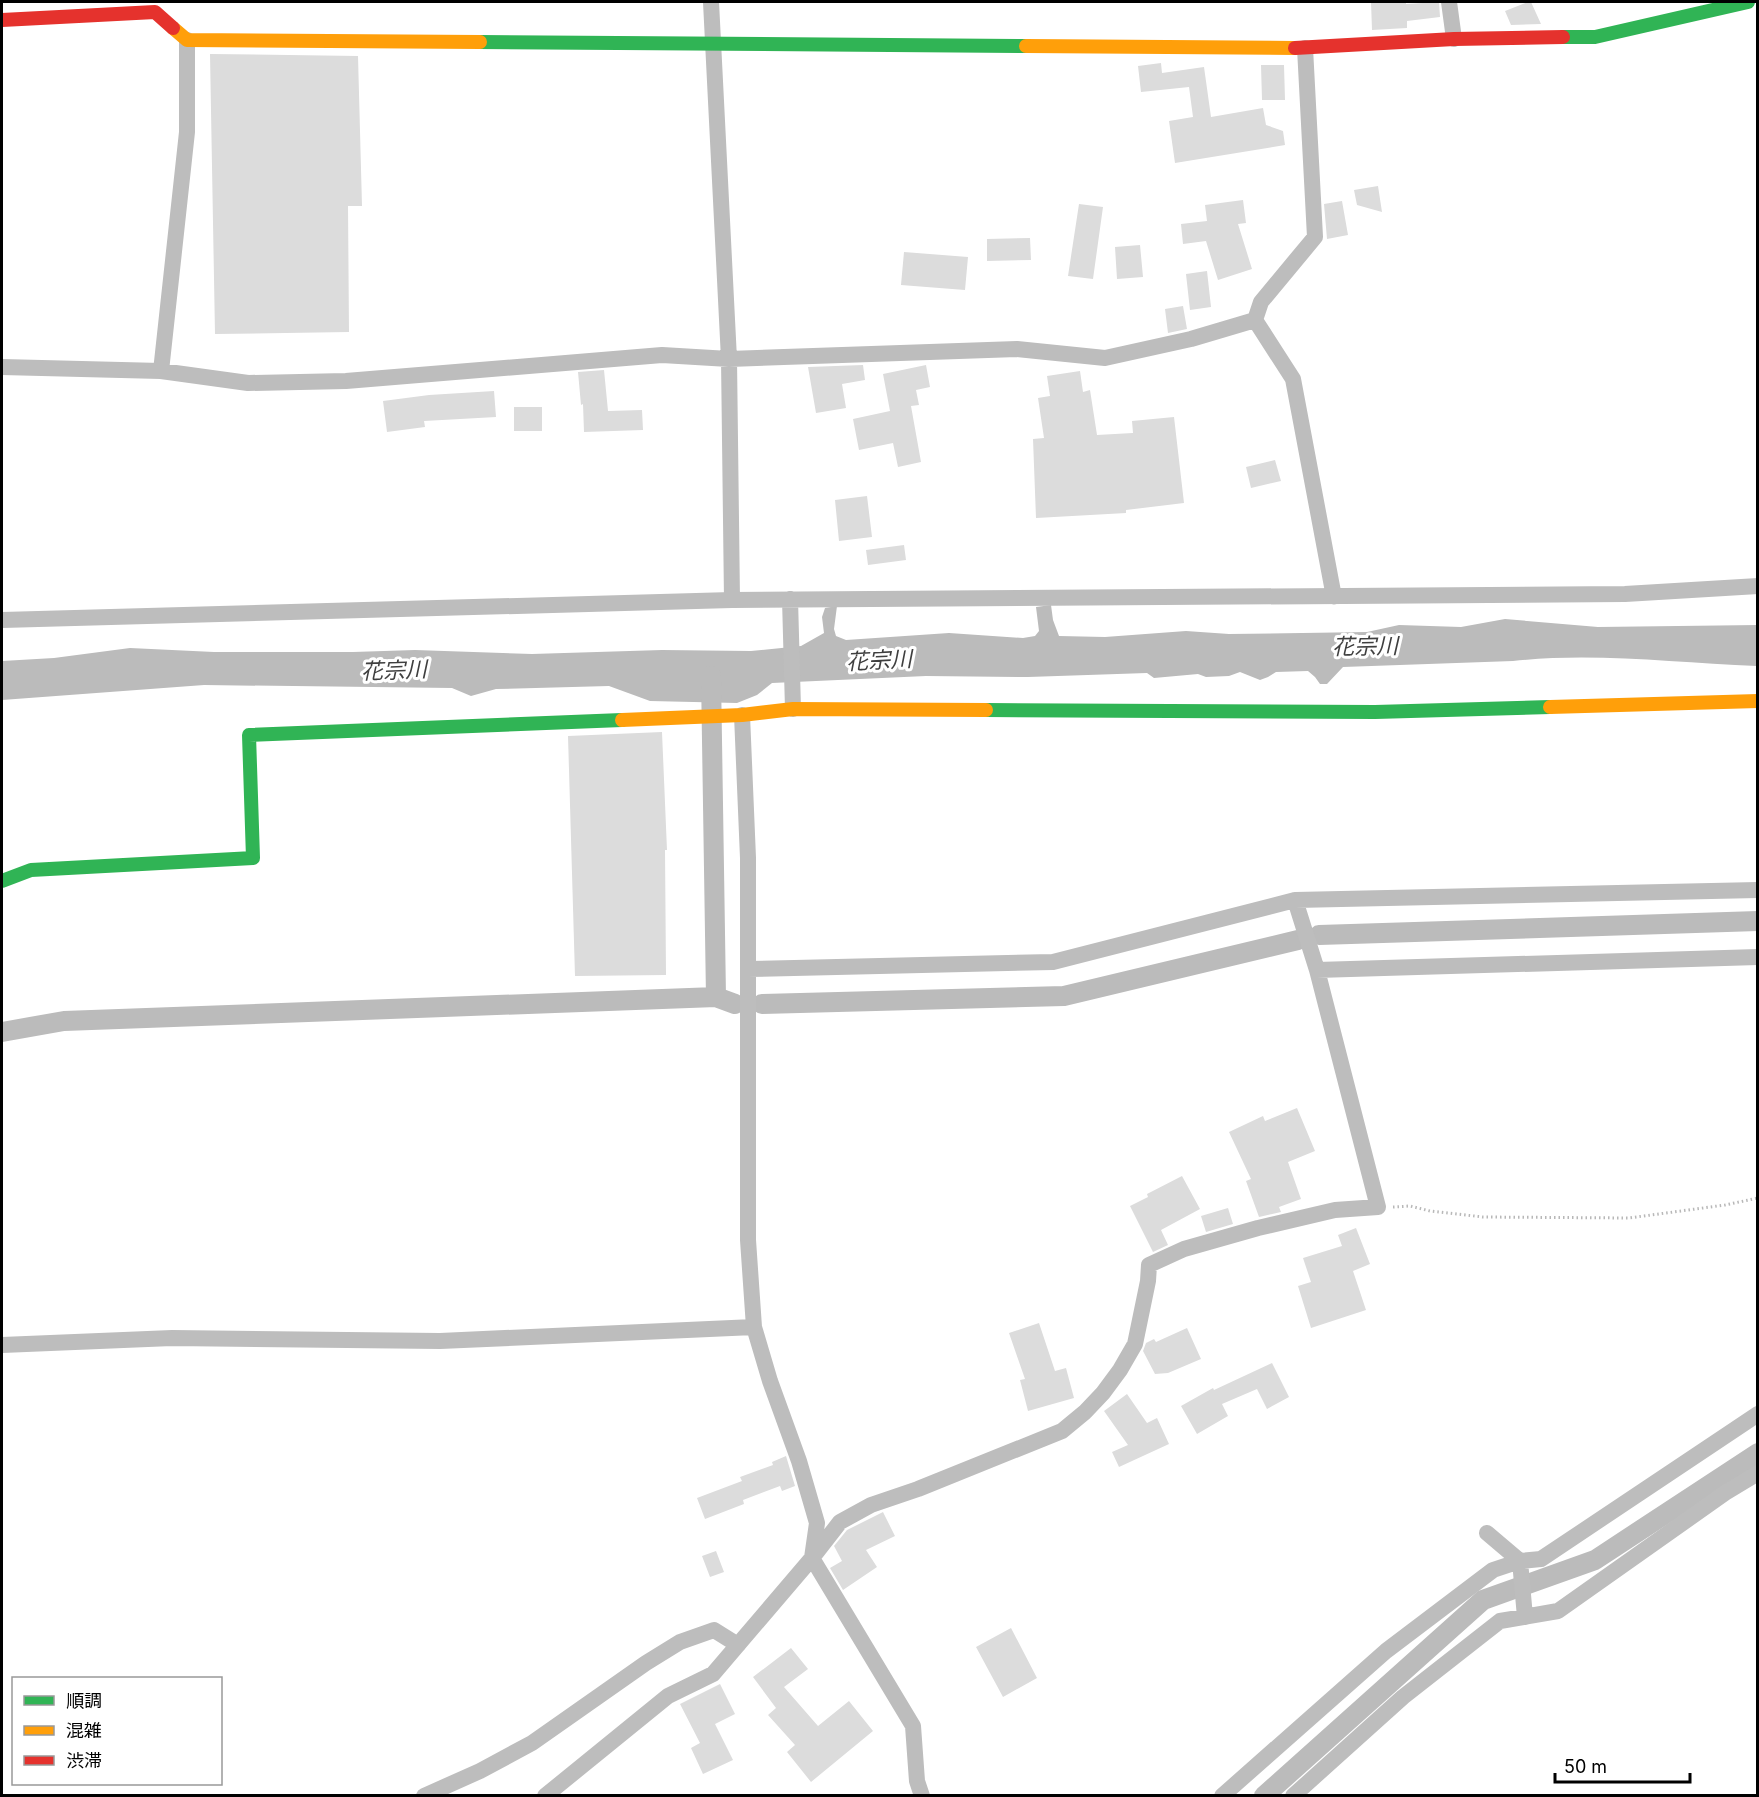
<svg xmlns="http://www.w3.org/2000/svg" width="1759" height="1797" viewBox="0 0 1759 1797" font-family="Inter,'Noto Sans JP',sans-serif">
  <rect width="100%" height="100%" fill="#fff"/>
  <path fill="#bbb" d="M 1051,605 L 1053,620 L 1059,636 L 1105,637 L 1186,631 L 1229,634 L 1367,632 L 1399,625 L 1461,627 L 1505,619 L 1598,627 L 1758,625 L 1757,666 C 1676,663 1594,652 1513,661 L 1343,667 L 1327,684 L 1320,684 L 1315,677 L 1308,671 L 1276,672 L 1268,677 L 1260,680 L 1240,672 L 1229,676 L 1206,677 L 1198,674 L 1154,678 L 1147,673 L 1028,677 L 926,676 L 772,683 L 757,695 L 737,703 L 650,701 L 609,686 L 496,689 L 471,696 L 452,688 L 204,685 L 2,700 L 2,661 L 54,658 L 130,648 L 214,652 L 353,652 L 415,650 L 532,654 L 662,650 L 751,651 L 801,646 L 824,633 L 822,617 L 825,608 L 837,606 L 834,629 L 836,636 L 846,640 L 949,633 L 1023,638 L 1035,636 L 1039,631 L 1036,607 Z"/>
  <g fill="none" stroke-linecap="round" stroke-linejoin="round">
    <path stroke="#bbb" stroke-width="20" d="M 1319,935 L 1758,921
      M 716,997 L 735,1004
      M 762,1004 L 1064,996 L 1298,940
      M 2,1032 L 64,1021 L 716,997 L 711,676
      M 1264,1796 L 1483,1600 L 1595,1560 L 1758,1453"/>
  </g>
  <path fill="#dcdcdc" d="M 1371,2 L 1406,2 L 1406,4 L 1439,2 L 1440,17 L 1407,21 L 1407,28 L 1372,30 Z
    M 1528,2 L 1531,2 L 1541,24 L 1511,25 L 1505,11 Z
    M 210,54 L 358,56 L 362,206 L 348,206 L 349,332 L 215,334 Z
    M 1161,63 L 1162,73 L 1204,67 L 1211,117 L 1263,108 L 1266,125 L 1283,131 L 1285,145 L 1175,163 L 1169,121 L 1193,117 L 1189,87 L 1141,92 L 1138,66 Z
    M 1261,65 L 1284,65 L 1285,100 L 1262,100 Z
    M 1378,186 L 1382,212 L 1357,205 L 1354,190 Z
    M 1243,200 L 1246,223 L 1238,224 L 1252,269 L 1218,280 L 1206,241 L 1183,244 L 1181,224 L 1207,221 L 1205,205 Z
    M 1342,201 L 1348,235 L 1327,239 L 1324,204 Z
    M 1079,204 L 1103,207 L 1093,279 L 1068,276 Z
    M 1030,238 L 1031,260 L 987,261 L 987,239 Z
    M 1140,245 L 1143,277 L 1117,279 L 1115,247 Z
    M 904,252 L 968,257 L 965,290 L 901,285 Z
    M 1207,271 L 1211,307 L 1190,310 L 1186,274 Z
    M 1183,306 L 1187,329 L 1168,333 L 1165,309 Z
    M 863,365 L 865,380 L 842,384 L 846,408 L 816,413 L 808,367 Z
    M 926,365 L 930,387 L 916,390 L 919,405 L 911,406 L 921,462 L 898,467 L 893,443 L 859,450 L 853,419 L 890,411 L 883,374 Z
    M 604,370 L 608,411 L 642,410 L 643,430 L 584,432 L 583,404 L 581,405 L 578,372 Z
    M 1080,371 L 1083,392 L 1090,390 L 1097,435 L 1133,433 L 1132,421 L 1174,417 L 1184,503 L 1126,510 L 1126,513 L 1036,518 L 1033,439 L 1044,438 L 1038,398 L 1050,396 L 1047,376 Z
    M 494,391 L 496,417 L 424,421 L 425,427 L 387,432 L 383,401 L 429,395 Z
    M 514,407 L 542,407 L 542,431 L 514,431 Z
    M 1275,460 L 1281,481 L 1251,488 L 1246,467 Z
    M 867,496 L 872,537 L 839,541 L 835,500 Z
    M 904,545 L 906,560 L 868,565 L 866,550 Z
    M 662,732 L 667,850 L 665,850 L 666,975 L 575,976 L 568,736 Z
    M 1297,1108 L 1315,1151 L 1288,1162 L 1301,1199 L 1279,1207 L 1281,1212 L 1259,1217 L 1246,1181 L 1251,1179 L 1229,1132 L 1263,1116 L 1265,1121 Z
    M 1182,1176 L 1200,1209 L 1161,1230 L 1168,1245 L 1153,1252 L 1130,1206 L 1148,1197 L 1147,1194 Z
    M 1228,1208 L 1233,1224 L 1206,1232 L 1201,1216 Z
    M 1356,1228 L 1370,1264 L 1353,1271 L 1366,1310 L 1311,1328 L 1298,1286 L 1311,1282 L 1303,1258 L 1342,1246 L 1338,1235 Z
    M 1039,1323 L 1055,1371 L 1066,1368 L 1074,1398 L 1028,1411 L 1020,1380 L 1025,1379 L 1009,1333 Z
    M 1187,1328 L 1201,1359 L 1168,1373 L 1155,1374 L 1143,1351 L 1146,1343 L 1154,1339 L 1156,1342 Z
    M 1272,1363 L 1289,1397 L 1267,1409 L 1257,1389 L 1222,1404 L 1228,1416 L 1197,1434 L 1181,1406 L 1213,1388 L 1214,1390 Z
    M 1127,1394 L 1147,1423 L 1157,1418 L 1169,1444 L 1119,1467 L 1112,1452 L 1128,1445 L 1104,1411 Z
    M 786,1456 L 795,1486 L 782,1491 L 780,1486 L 743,1500 L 744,1504 L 705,1519 L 697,1498 L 742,1481 L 740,1477 L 773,1465 L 772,1462 Z
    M 883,1512 L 895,1536 L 866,1550 L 877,1567 L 843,1590 L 830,1568 L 842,1561 L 834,1546 L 847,1530 Z
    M 716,1551 L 724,1572 L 710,1577 L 702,1556 Z
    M 1011,1628 L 1037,1678 L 1003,1697 L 976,1647 Z
    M 791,1648 L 808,1669 L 784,1687 L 818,1726 L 849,1701 L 873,1731 L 811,1782 L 787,1752 L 795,1745 L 768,1715 L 776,1708 L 753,1677 Z
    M 720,1684 L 735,1714 L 715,1724 L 733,1760 L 703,1774 L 691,1748 L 700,1743 L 680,1704 Z"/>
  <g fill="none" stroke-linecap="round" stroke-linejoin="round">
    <path stroke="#b8b8b8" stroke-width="3" stroke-dasharray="1.5 3" stroke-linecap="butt" d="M 1393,1207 L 1410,1206 L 1430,1211 L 1483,1217 L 1629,1218 L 1725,1205 L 1758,1198"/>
    <path stroke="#bdbdbd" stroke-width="16" d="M 711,2 L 729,359 L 732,600
      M 1449,2 L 1454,39
      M 1255,320 L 1261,302 L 1315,237 L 1305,48
      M 1255,320 L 1293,379 L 1334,597
      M 2,367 L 161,371 L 248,383 L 346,381 L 662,355 L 729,359 L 1017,349 L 1105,358 L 1191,339 L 1255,320
      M 161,371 L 187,132 L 187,40
      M 790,599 L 793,709
      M 2,620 L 732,600 L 1625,594 L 1758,586
      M 742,715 L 748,858 L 748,1240 L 754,1327 L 770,1381 L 799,1461 L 817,1523 L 812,1558 L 913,1726 L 917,1781 L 922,1796
      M 748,969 L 1053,962 L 1295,900 L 1758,890
      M 1317,970 L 1758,957
      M 2,1345 L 172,1338 L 440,1341 L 754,1327
      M 1487,1533 L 1520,1561 L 1525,1617
      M 424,1796 L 480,1771 L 532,1743 L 646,1663 L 680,1642 L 714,1630 L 738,1645
      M 545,1796 L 668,1696 L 713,1674 L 812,1558 L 840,1522 L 871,1505 L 918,1489 L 1062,1431 L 1085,1412 L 1103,1393 L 1120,1370 L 1135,1344 L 1148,1281 L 1149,1265 L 1184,1249 L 1258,1228 L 1335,1210 L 1378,1207 L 1317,970 L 1295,900
      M 1222,1796 L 1386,1651 L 1493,1570 L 1520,1561 L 1541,1559 L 1758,1414
      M 1293,1796 L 1403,1697 L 1500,1621 L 1558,1611 L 1725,1493 L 1758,1473"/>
    <path stroke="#30b455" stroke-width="14" d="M 1563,37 L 1595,37 L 1748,2
      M 480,42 L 1026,46
      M 986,710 L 1375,712 L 1550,707
      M 2,881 L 31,870 L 253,858 L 249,735 L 622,720"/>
    <path stroke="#ff9f0a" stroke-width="14" d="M 173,28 L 187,40 L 480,42
      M 1026,46 L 1295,48
      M 1550,707 L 1758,701
      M 622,720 L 742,715 L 793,709 L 986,710"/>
    <path stroke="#e5322d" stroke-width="14" d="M 2,20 L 155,12 L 173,28
      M 1295,48 L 1454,39 L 1563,37"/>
  </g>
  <g text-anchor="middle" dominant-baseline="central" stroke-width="6" stroke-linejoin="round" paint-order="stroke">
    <g font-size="22" font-style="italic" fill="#3f3f3f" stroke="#fff">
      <text transform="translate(1365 646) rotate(-1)">花宗川</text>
      <text transform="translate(879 660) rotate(-3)">花宗川</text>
      <text transform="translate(394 670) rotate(-2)">花宗川</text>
    </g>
  </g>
  <rect width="1759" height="1797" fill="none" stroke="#000000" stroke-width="6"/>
  <rect x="12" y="1677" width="210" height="108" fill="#ffffff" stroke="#999999" stroke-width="1.5"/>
  <rect x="24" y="1696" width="30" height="9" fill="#30b455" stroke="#999999" stroke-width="1.5"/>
  <text x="66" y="1707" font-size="18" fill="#000000">順調</text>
  <rect x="24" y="1726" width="30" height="9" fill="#ff9f0a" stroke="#999999" stroke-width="1.5"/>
  <text x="66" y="1737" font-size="18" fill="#000000">混雑</text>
  <rect x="24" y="1756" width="30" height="9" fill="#e5322d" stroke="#999999" stroke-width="1.5"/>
  <text x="66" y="1767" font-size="18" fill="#000000">渋滞</text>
  <path d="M1555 1773v9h135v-9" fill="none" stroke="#000000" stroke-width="3"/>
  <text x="1564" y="1773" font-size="18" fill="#000000" stroke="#ffffff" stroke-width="4.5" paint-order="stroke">50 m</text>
</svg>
